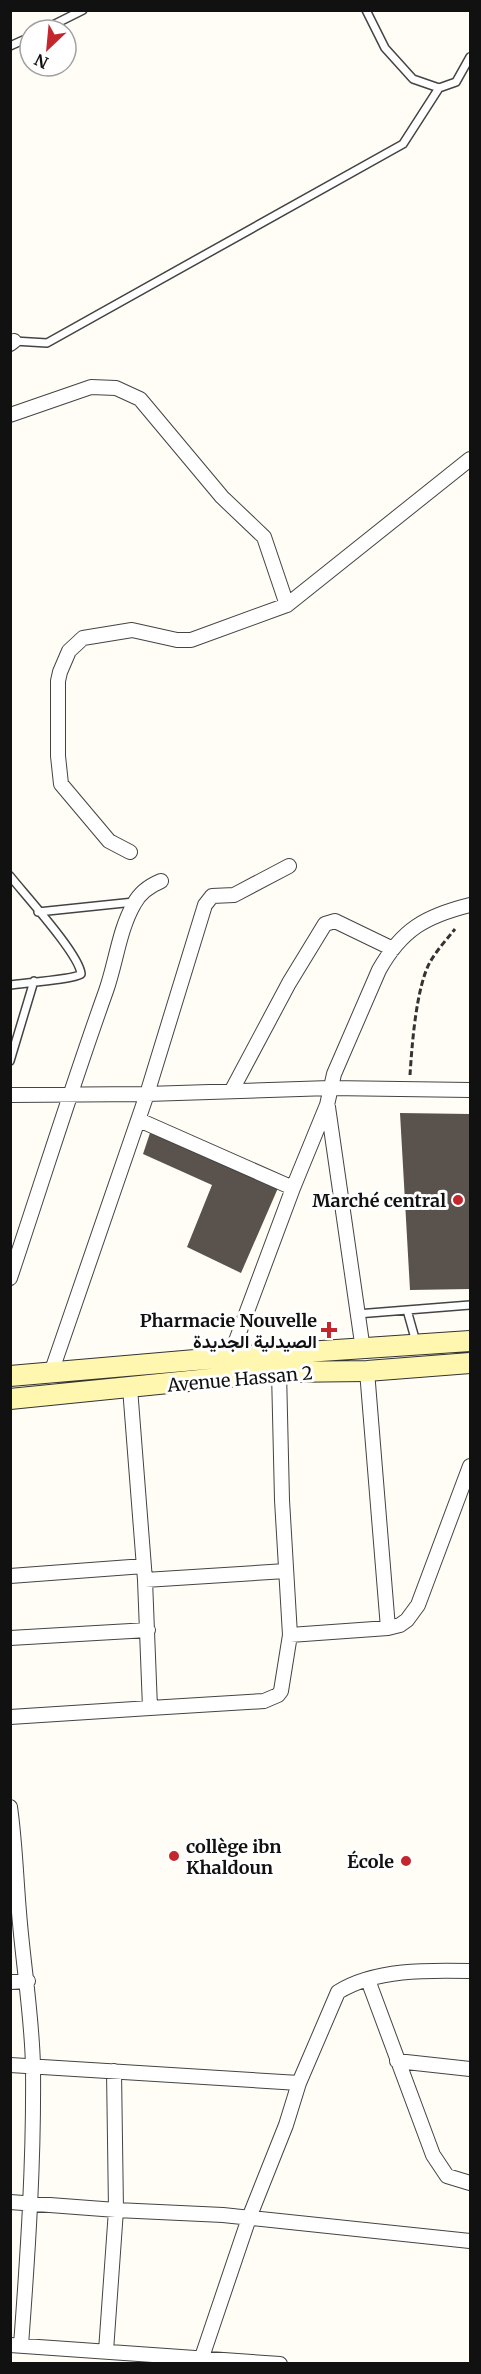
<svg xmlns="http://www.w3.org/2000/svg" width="481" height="2374" viewBox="0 0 481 2374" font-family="Merriweather,Vazirmatn,serif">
  <rect width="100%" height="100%" fill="#fffdf5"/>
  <path fill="#5a524d" d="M 400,1113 L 470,1114 L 470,1289 L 410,1290 Z
    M 150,1133 L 278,1188 L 241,1273 L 187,1247 L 212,1185 L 143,1154 Z"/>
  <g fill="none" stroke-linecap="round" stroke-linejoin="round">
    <g stroke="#444" stroke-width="10">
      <path id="lane" d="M 366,10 L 385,48 L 413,79 L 439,88 L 456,82 L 470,57
        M 43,30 L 83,10
        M 10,46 L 30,37
        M 14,341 L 47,343 L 403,144 L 439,88
        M 10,876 C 25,895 80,955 81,974 C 76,979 23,983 10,985
        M 38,912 L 134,902
        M 10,1061 L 34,981
        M 407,1310 L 416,1342
        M 357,1314 L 470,1305"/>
    </g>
    <g stroke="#444" stroke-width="16">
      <path id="street" d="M 10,344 L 14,341
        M 10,415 L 91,387 L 116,388 L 140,399 L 222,497 L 264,537 L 287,605
        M 130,852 L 109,841 L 61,784 L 58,756 L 58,681 L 60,672 L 69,651 L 83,638 L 132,630 L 177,640 L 191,640 L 287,605 L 470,459
        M 232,1090 L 289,983 L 325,924 L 335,921 L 393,949
        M 10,1095 L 147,1094 L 330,1088 L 470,1090
        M 328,1107 L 363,1350
        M 139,1120 L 293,1188
        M 10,1278 C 42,1182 72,1086 106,991 C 116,963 119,930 134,904 C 140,892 149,886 161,881
        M 230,1357 L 293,1188 L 327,1105 L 334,1074 L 379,970 C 402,929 426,916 470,905
        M 367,1371 L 388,1628
        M 279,1372 L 282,1500 L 290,1635 L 388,1628 L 400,1625 L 407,1620 L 418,1605 L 470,1466
        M 51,1373 L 147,1094 L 205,905 L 212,896 L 234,895 L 289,866
        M 130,1388 L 145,1580 L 150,1708 L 264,1701 L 278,1695 L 281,1691 L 290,1635
        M 10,1576 L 144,1566
        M 145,1580 L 286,1571
        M 10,1638 L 148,1630
        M 10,1717 L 150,1708
        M 10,1807 C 15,1842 16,1877 19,1912 C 23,1964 32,2015 33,2067 C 34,2160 28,2252 21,2345
        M 368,1980 L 433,2155 L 447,2176 L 470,2183
        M 10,1982 L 28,1981
        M 397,2061 L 470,2069
        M 10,2065 L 299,2083
        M 10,2202 L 116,2210 L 223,2215 L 470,2241
        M 10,2345 L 280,2364
        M 106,2351 L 116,2210 L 114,2071
        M 202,2357 L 249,2218 L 286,2125 L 299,2083 L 338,1992 C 375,1969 428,1970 470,1971"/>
    </g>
    <g stroke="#333" stroke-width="22">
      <path id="secondary" d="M 10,1376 L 230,1357 L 470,1341
        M 10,1399 L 279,1372 L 367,1371 L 470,1363"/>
    </g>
    <path stroke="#333" stroke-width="3" stroke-dasharray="6 3" stroke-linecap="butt" d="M 410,1075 C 412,1045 416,988 430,962 C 437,950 447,939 455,929"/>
    <use href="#lane" stroke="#fff" stroke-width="7"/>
    <use href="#street" stroke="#fff" stroke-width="14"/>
    <use href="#secondary" stroke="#fff6b0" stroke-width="20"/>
  </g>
  <g fill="#c4262e" stroke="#fff" stroke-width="2">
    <circle cx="458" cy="1200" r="6"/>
    <path d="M326 1321h6v6h6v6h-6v6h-6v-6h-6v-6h6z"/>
    <circle cx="174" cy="1856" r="6"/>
    <circle cx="406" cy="1861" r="6"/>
  </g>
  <g text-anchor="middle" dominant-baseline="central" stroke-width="6" stroke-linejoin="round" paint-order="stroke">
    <g font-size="18" font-weight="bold" fill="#111" stroke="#fff" text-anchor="end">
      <text x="446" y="1200">Marché central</text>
      <text x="317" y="1320">Pharmacie Nouvelle<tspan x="317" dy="21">الصيدلية الجديدة</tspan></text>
      <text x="186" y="1846" text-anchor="start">collège ibn<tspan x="186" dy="21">Khaldoun</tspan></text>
      <text x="394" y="1861">École</text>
    </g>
    <g font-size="18" fill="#111" stroke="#fff">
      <text transform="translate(240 1379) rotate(-5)">Avenue Hassan 2</text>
    </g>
  </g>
  <rect width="481" height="2374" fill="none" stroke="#111111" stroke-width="24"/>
  <g transform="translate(48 48) rotate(206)"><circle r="28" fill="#ffffff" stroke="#a0a0a0" stroke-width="1.5"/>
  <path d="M0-4.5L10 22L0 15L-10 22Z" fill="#c4262e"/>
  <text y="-9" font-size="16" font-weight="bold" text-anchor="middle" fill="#111111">N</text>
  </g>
</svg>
